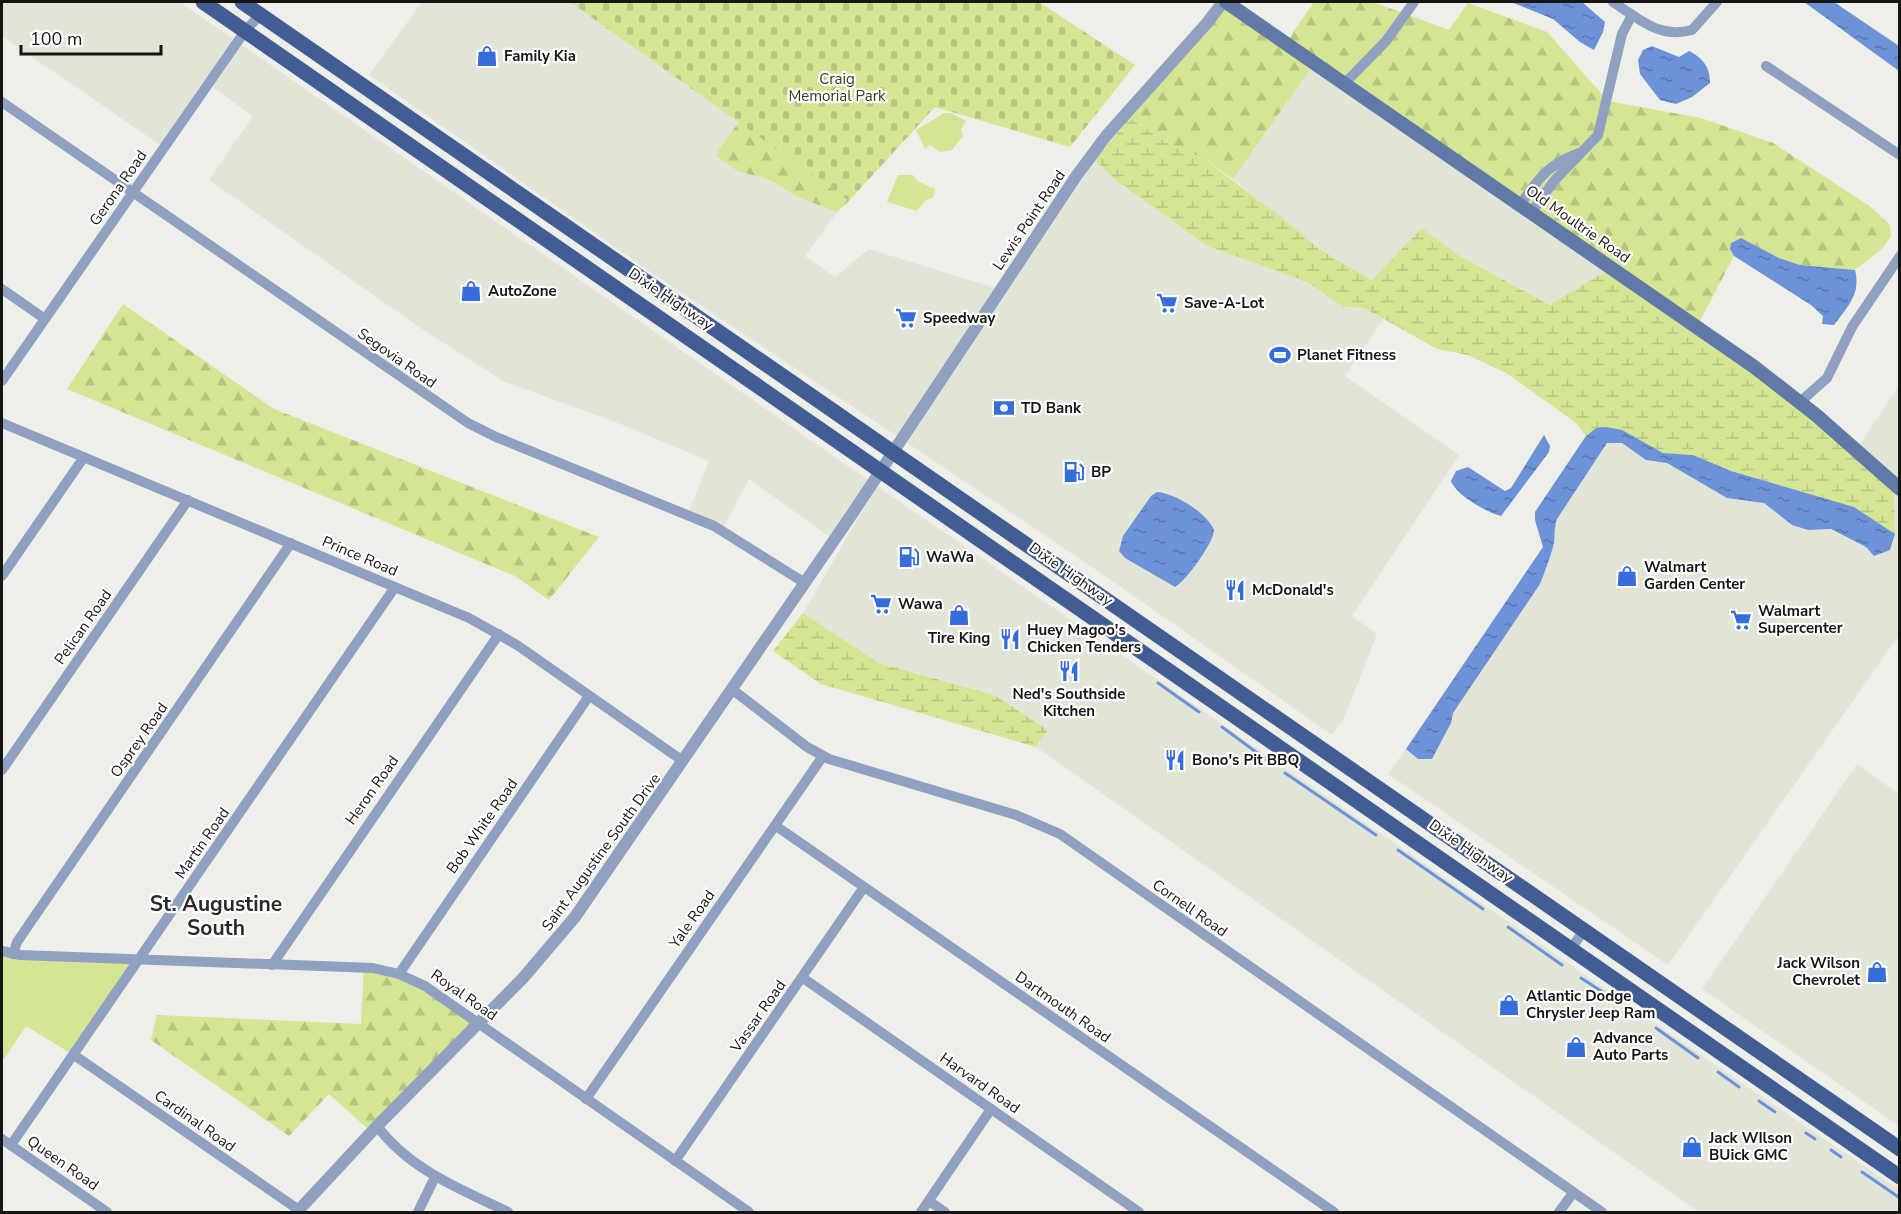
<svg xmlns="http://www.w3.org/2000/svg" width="1901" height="1214" font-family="'Nunito Sans',sans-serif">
	<defs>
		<pattern id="forest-firs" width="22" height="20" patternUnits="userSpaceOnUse" patternTransform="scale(1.5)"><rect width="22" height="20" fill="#d4e694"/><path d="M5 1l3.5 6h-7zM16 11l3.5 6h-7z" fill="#b5c57f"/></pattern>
		<pattern id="wetland-marsh" width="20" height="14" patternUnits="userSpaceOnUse" patternTransform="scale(1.5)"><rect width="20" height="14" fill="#d4e694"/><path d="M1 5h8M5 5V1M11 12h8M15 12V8" fill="none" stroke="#b5c57f"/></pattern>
		<pattern id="cemetery-stones" width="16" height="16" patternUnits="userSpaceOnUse" patternTransform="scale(1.5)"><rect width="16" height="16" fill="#d4e694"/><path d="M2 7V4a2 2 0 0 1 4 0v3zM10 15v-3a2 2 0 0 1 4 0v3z" fill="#b5c57f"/></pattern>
		<pattern id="water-ripples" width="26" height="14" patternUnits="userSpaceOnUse" patternTransform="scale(1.5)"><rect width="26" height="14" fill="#6d92d7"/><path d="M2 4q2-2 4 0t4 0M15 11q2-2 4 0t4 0" fill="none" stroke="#5876ad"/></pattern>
	</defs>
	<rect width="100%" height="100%" fill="#edefe8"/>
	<!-- built -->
	<g fill="#e1e5d7">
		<path d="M2 2H180L868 480 830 537 749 479 721 531 687 515 709 461 613 421 505 382 422 329 209 180 253 116 208 84 163 147 2 36Z"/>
		<path d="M422 2H570L739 122 715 155 737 171 770 180 797 197 837 212 805 256 835 277 869 249 995 288 897 436 652 273 369 75Z"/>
		<path d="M1312 67 1609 272 1595 277 1551 305 1458 255 1422 229 1373 280 1319 249 1233 179Z"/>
		<path d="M1095 160 1118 182 1207 246 1307 282 1343 307 1364 308 1383 319 1345 376 1459 455 1352 616 1377 634 1345 716 1332 735 1105 576 906 442Z"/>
		<path d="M1899 386V482L1859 446Z"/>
		<path d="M1614 441 1622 443 1646 460 1667 463 1727 498 1764 503 1792 525 1808 530 1830 529 1866 547 1874 556 1890 550 1894 541V490L1899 495V635L1668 965 1388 774 1406 749 1418 759 1451 723 1453 713 1547 569V560L1554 542 1552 532 1557 519 1607 443Z"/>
		<path d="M877 486 1733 1077 1899 1190V1212H1699L1036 747 1047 731 994 695 879 663 803 613Z"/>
		<path d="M1857 764 1899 794V1126L1702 989Z"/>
	</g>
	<!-- forest -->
	<g fill="url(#forest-firs)">
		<path d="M1314 2H1373L1449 30 1468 3 1547 32 1608 101 1701 118 1773 143 1871 207 1890 225 1891 236 1883 248 1855 270 1800 265 1779 258 1741 238 1730 249 1734 256 1699 323 1289 38Z"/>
		<path d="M1226 7 1312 67 1233 179 1203 158 1171 145 1130 118Z"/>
		<path d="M739 122 849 201 837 212 797 197 770 180 737 171 715 155Z"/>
		<path d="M123 304 274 409 599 537 549 600 515 576 67 389Z"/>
		<path d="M364 966 401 972 474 1020 367 1128 329 1094 289 1136 151 1040 157 1015 361 1024Z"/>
	</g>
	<!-- wetland -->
	<g fill="url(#wetland-marsh)">
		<path d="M1130 118 1171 145 1203 158 1285 220 1319 249 1372 280 1422 228 1458 255 1550 305 1595 277 1609 272 1782 393 1894 490 1895 534 1854 507 1731 471 1693 455 1663 453 1596 428 1586 436 1576 423 1508 374 1468 355 1437 349 1364 308 1343 307 1307 282 1207 246 1118 182 1095 160Z"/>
		<path d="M803 613 879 663 994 695 1048 730 1036 747 821 684 773 651Z"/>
	</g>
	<!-- cemetery -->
	<path fill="url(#cemetery-stones)" d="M570 2H1039L1135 65 1070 147 935 107 849 201Z"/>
	<!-- park -->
	<g fill="#d4e694">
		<path d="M944 113H951L966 121 961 129 963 136 952 150 940 152 930 145 925 149 916 130Z"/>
		<path d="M898 175H913L917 181 935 189 933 198 926 200 917 211 887 202Z"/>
		<path d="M2 951 137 959 75 1056 26 1026 2 1062Z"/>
	</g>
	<!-- water -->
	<g fill="url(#water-ripples)">
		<path d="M1511 2H1582L1605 22 1603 32 1594 50 1580 42 1553 19Z"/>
		<path d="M1804 2H1834L1899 46V71Z"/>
		<path d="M1652 46 1679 57 1689 51C1703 58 1710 67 1710 83L1692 97 1676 104 1660 100 1640 74 1638 60 1643 50Z"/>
		<path d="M1741 238 1779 258 1800 265 1855 270C1861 294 1848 306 1834 325L1822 324 1823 316 1811 305 1734 256 1730 249 1731 243Z"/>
		<path d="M1606 427 1622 430 1663 453 1693 455 1731 471 1854 507 1895 534 1890 550 1874 556 1866 547 1831 529 1808 530 1792 525 1764 503 1727 498 1667 463 1646 460 1622 443H1607L1557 519C1554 528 1555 534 1554 543 1552 552 1544 575 1540 584L1453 713 1451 723 1432 759H1418L1406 749 1543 547 1535 520V512L1586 436 1596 428Z"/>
		<path d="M1544 435 1550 446 1549 452 1501 516C1486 512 1456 495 1451 481L1456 471 1468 467 1505 491 1511 488Z"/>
		<path d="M1157 492C1175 493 1207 513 1214 530 1214 542 1186 581 1175 587L1125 558 1119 551 1123 536 1151 496Z"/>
	</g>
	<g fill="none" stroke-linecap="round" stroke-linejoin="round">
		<!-- stream -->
		<g stroke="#6d92d7" stroke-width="3">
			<path d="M1158 683 1199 712"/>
			<path d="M1222 727 1271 763"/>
			<path d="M1285 773 1376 835"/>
			<path d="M1398 850 1483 909"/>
			<path d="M1508 927 1562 965"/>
			<path d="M1581 978 1615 1000"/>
			<path d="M1656 1028 1698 1058"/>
			<path d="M1718 1072 1739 1087"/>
			<path d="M1759 1101 1775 1112"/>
			<path d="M1806 1133 1815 1139"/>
			<path d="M1831 1150 1841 1157"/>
			<path d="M1862 1172 1900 1198"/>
		</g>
		<!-- minor -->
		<g stroke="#8fa0c0" stroke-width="10">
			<path d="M1613 2C1639 19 1659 39 1692 30L1717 2"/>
			<path d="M1766 66 1900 155"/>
			<path d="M1345 83 1386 41 1414 2"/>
			<path d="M2 102 468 423 496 437 714 526 805 583"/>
			<path d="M1520 205C1540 177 1546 166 1579 153"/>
			<path d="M1531 213 1554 181 1598 135 1622 34 1632 15"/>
			<path d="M2 289 45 319"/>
			<path d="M2 381 245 31 261 14"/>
			<path d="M1800 402 1827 378 1852 327 1900 256"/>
			<path d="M2 423 469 618 517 645 683 761"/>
			<path d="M2 576 84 457"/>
			<path d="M733 690 807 747 829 759 1016 815 1060 834 1602 1212"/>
			<path d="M2 770 188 500"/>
			<path d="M776 826 1334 1212"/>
			<path d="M1571 949 1584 930"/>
			<path d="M2 951 20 955 373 968 399 974 425 986 749 1212"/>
			<path d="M13 954 17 942 291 543"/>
			<path d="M272 965 499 634"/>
			<path d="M399 974 589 696"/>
			<path d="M803 978 1139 1212"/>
			<path d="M74 1055 299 1210"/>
			<path d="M586 1099 823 756"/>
			<path d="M377 1126C410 1170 460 1189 508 1212"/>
			<path d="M2 1139 107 1212"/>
			<path d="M11 1145 395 587"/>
			<path d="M675 1161 864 887"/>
			<path d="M929 1201 945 1212"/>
			<path d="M418 1212 435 1177"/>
			<path d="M921 1212 991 1109"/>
			<path d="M1559 1212 1573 1193"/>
		</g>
		<!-- tertiary -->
		<path stroke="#8fa0c0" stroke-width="12" d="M297 1212 377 1126 523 978 575 917 850 517 1077 175 1106 136 1207 23 1223 2"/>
		<!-- secondary -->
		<path stroke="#6179a7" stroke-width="14" d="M1226 2 1753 366 1816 415 1900 489"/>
		<!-- primary -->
		<g stroke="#415d94" stroke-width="15">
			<path d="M203 2 1900 1177"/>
			<path d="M242 2 1900 1149"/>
		</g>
	</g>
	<!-- icons -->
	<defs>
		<symbol id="shop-bare" viewBox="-9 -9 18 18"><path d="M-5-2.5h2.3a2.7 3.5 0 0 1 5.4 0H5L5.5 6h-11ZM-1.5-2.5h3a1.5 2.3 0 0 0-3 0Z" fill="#366ddc" stroke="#fff" stroke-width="2.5" paint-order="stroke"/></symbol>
		<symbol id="supermarket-bare" viewBox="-9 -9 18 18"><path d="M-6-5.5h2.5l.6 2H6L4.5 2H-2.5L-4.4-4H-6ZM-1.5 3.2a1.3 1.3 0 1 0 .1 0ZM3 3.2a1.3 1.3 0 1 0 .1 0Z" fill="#366ddc" stroke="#fff" stroke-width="2.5" paint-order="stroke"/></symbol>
		<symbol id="stadium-bare" viewBox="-9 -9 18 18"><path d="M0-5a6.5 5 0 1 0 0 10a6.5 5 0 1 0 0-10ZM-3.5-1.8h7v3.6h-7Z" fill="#366ddc" stroke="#fff" stroke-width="2.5" paint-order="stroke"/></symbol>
		<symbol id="bank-bare" viewBox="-9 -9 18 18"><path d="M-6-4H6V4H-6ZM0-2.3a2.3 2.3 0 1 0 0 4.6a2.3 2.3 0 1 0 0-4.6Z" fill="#366ddc" stroke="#fff" stroke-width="2.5" paint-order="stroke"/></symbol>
		<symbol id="fuel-bare" viewBox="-9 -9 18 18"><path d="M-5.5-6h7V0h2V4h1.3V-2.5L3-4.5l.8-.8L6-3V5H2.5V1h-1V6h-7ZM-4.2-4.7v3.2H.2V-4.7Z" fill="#366ddc" stroke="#fff" stroke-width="2.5" paint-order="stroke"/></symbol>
		<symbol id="restaurant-bare" viewBox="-9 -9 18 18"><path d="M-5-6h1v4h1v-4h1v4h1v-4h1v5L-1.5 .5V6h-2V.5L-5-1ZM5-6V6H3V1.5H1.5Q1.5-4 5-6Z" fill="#366ddc" stroke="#fff" stroke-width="2.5" paint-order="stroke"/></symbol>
	</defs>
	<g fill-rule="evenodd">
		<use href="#shop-bare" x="472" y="41" width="30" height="30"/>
		<use href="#shop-bare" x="456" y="276" width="30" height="30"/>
		<use href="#supermarket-bare" x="1152" y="288" width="30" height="30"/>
		<use href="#supermarket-bare" x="891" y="303" width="30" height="30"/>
		<use href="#stadium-bare" x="1265" y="340" width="30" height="30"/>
		<use href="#bank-bare" x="989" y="393" width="30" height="30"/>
		<use href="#fuel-bare" x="1059" y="457" width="30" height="30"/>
		<use href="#fuel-bare" x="894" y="542" width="30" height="30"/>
		<use href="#shop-bare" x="1612" y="561" width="30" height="30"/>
		<use href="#restaurant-bare" x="1220" y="575" width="30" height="30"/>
		<use href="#supermarket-bare" x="866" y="589" width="30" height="30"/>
		<use href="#shop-bare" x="944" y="600" width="30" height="30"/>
		<use href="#supermarket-bare" x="1726" y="605" width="30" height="30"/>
		<use href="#restaurant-bare" x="995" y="624" width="30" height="30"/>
		<use href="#restaurant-bare" x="1054" y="656" width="30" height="30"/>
		<use href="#restaurant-bare" x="1160" y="745" width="30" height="30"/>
		<use href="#shop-bare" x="1862" y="957" width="30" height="30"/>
		<use href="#shop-bare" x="1494" y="990" width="30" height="30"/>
		<use href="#shop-bare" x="1561" y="1032" width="30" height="30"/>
		<use href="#shop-bare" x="1677" y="1132" width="30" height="30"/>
	</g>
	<g text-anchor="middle" stroke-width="4.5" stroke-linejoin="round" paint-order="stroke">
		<!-- poi labels -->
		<g font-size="15" font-weight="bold" fill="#151614" stroke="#fff" text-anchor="start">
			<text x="504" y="61">Family Kia</text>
			<text x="488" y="296">AutoZone</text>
			<text x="1184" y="308">Save-A-Lot</text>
			<text x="923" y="323">Speedway</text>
			<text x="1297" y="360">Planet Fitness</text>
			<text x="1021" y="413">TD Bank</text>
			<text x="1091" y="477">BP</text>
			<text x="926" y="562">WaWa</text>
			<text x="1644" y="572">Walmart<tspan x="1644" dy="17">Garden Center</tspan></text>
			<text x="1252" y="595">McDonald's</text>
			<text x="898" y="609">Wawa</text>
			<text x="1758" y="616">Walmart<tspan x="1758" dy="17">Supercenter</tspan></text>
			<text x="1027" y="635">Huey Magoo's<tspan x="1027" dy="17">Chicken Tenders</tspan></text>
			<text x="959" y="643" text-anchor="middle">Tire King</text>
			<text x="1069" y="699" text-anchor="middle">Ned's Southside<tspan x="1069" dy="17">Kitchen</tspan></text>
			<text x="1192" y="765">Bono's Pit BBQ</text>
			<text x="1860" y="968" text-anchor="end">Jack Wilson<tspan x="1860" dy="17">Chevrolet</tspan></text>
			<text x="1526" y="1001">Atlantic Dodge<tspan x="1526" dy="17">Chrysler Jeep Ram</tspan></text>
			<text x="1593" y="1043">Advance<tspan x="1593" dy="17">Auto Parts</tspan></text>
			<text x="1709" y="1143">Jack WIlson<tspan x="1709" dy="17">BUick GMC</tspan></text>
		</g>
		<!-- park labels -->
		<g font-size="15" fill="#353c18" stroke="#fff">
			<text x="837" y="84">Craig<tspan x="837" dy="17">Memorial Park</tspan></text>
		</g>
		<!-- street labels -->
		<g font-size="15" fill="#151614" stroke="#fff">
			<text transform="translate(118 188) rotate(-55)" y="5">Gerona Road</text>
			<text transform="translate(1029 220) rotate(-56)" y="5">Lewis Point Road</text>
			<text transform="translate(1578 224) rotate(35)" y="5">Old Moultrie Road</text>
			<text transform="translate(671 299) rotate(34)" y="5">Dixie Highway</text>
			<text transform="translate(397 358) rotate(35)" y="5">Segovia Road</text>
			<text transform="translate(360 556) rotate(23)" y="5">Prince Road</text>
			<text transform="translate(1071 574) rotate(35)" y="5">Dixie Highway</text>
			<text transform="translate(83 627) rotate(-55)" y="5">Pelican Road</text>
			<text transform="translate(139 740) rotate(-55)" y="5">Osprey Road</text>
			<text transform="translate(372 790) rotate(-55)" y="5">Heron Road</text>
			<text transform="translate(482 826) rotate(-55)" y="5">Bob White Road</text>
			<text transform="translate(202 843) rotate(-55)" y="5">Martin Road</text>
			<text transform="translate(1471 851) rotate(35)" y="5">Dixie Highway</text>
			<text transform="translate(601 852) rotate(-54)" y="5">Saint Augustine South Drive</text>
			<text transform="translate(1190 908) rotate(35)" y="5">Cornell Road</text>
			<text transform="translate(692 919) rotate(-55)" y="5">Yale Road</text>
			<text transform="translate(464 995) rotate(35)" y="5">Royal Road</text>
			<text transform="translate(1063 1007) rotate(35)" y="5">Dartmouth Road</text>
			<text transform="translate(758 1016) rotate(-55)" y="5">Vassar Road</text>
			<text transform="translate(980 1083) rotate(35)" y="5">Harvard Road</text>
			<text transform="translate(195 1121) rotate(35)" y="5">Cardinal Road</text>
			<text transform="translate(63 1163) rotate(35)" y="5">Queen Road</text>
		</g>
		<!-- district labels -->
		<g font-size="21" font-weight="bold" fill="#2a2b26" stroke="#fff">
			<text x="216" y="911">St. Augustine<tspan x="216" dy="24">South</tspan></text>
		</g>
	</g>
	<!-- border -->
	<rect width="1901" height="1214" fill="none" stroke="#151614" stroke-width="6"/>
	<!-- scale -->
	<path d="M21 45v9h140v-9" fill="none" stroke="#151614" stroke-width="3"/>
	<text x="30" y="45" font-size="18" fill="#151614" stroke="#ffffff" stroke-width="4.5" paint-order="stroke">100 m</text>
</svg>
